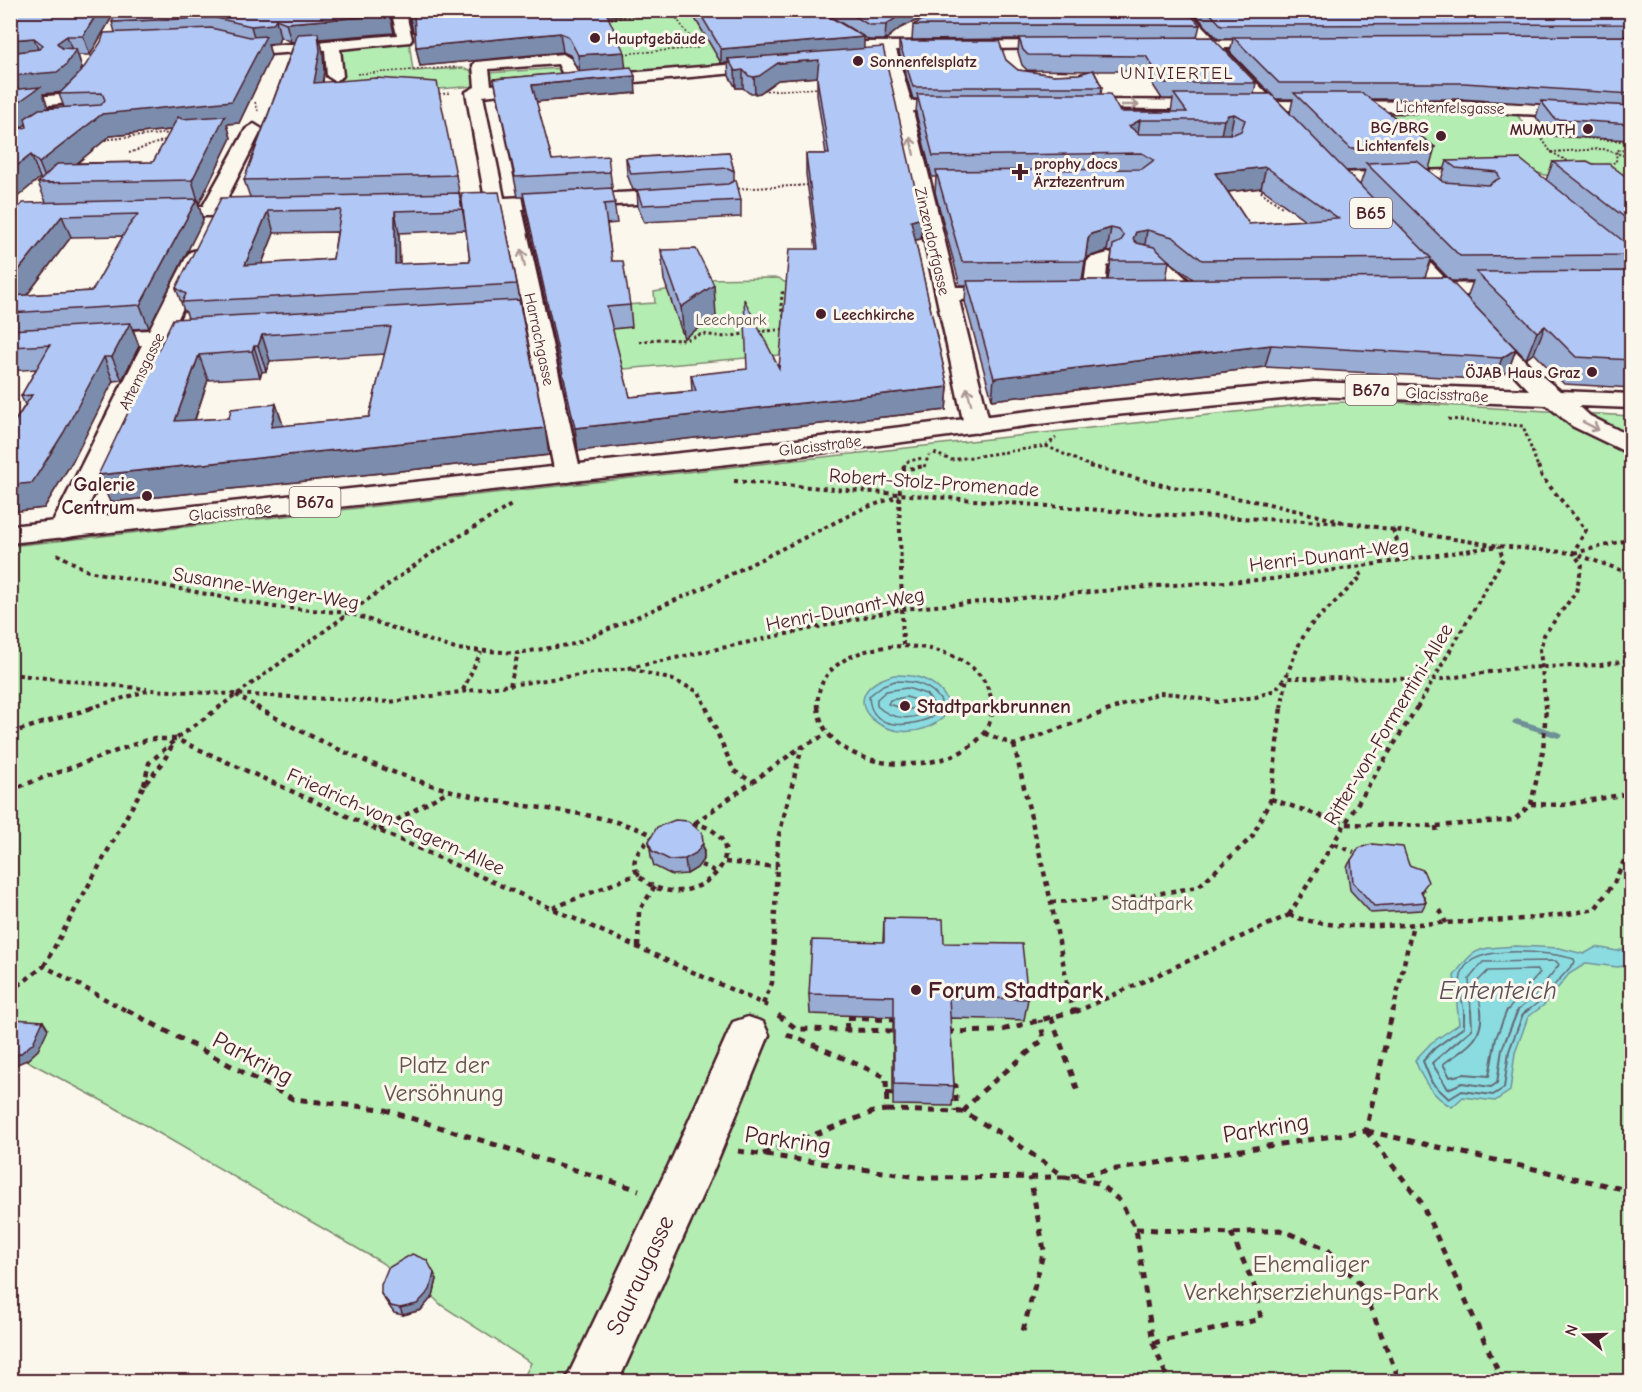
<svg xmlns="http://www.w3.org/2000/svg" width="1642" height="1392" font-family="'Comic Neue',sans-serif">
	<rect width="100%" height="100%" fill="#fbf7ec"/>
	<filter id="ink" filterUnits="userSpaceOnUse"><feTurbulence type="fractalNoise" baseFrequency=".0167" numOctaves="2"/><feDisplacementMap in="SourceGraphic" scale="12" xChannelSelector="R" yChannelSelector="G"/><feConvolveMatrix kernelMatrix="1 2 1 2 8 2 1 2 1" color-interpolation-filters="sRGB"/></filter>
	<g filter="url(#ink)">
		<!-- green -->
		<g fill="#b3edb2" stroke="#7e866e" stroke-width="1.5">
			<path d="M605 11H634L639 17 711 11 703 31 722 64 736 63 737 65 338 97 337 48 409 41 413 71 462 68 470 70 472 74 562 68 563 59 624 54Z"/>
			<path d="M1516 113 1531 135 1631 140V200L1521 168 1432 171 1400 144 1382 114 1497 115Z"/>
			<path d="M779 278 784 282 816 281 812 352 624 369 617 366 594 307 655 303 654 292 678 288 702 279Z"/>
			<path d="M1374 401 1631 416V1381H522L531 1363 441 1305 435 1299 379 1261 112 1106 33 1064 27 1060 38 1050 43 1039 38 1028 11 1031V546L1317 403Z"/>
		</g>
		<!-- water -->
		<g fill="#8adce1" stroke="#709098" stroke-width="1.5">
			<path d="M894 675C916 674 936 679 947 700L943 718C894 759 821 695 894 675Z"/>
			<path d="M1515 946 1559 948 1584 954 1596 947 1617 951 1631 947V965L1617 967 1587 963 1569 974 1544 1005 1528 1017 1515 1053 1510 1091 1495 1101 1463 1097 1452 1107C1432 1096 1423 1081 1415 1060L1431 1043 1459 1024 1454 976C1475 945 1480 949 1515 946Z"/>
		</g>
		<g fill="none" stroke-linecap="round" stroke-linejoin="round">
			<!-- shore-far1 -->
			<g stroke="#646b74" stroke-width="1.5">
				<path d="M895 681C914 681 930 684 941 701L938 714C914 728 870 733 869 696L883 685Z"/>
				<path d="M907 688 926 694 933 703 932 709C914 721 893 721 877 706V699L886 691Z"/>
				<path d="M906 697 920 701 921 706 908 710 888 704 890 700Z"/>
				<path d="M1464 1012C1462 999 1457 983 1463 970 1476 943 1551 952 1574 959L1575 962 1540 1001 1526 1012"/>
				<path d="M1471 1012 1469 979 1483 962 1556 961 1559 965 1534 996 1516 1012"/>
				<path d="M1481 1012 1478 981 1488 971 1537 970 1540 973 1506 1012"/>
			</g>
			<!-- shore -->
			<g stroke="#646b74" stroke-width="2">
				<path d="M1464 1010V1027L1435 1048 1423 1061 1432 1083 1449 1099 1462 1091 1493 1095 1504 1088 1509 1051 1523 1014 1528 1010"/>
				<path d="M1471 1010 1472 1029 1432 1063 1448 1089 1462 1083 1491 1087 1497 1083 1502 1049 1518 1010"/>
				<path d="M1481 1010C1484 1041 1465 1048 1443 1064L1450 1077 1464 1074 1489 1076 1496 1038 1507 1010"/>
			</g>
			<!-- stream -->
			<path fill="#709098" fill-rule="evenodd" d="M1517 719 1561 733 1563 735 1558 738 1514 724 1512 722 1514 720Z"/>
			<defs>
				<g id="minor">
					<path d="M391 10H405L412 39 410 42 340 49 343 76 335 81 327 76 325 50 256 55 220 47 218 44 225 40 256 47 397 35Z"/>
					<path d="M1278 40 1283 41 1285 44 1283 47 1176 49 1169 45 1176 41Z"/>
					<path d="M1065 41 1070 42 1072 45 1070 48 896 50 911 101H961L969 106 961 111H913L956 287H1012L1020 288 1023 293 1020 298 1012 299 959 300 990 425 986 430 977 433 968 430 964 425 893 94 881 50H865L858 46 865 42Z"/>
					<path d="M563 54 571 59 582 82 580 85H568L558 64 489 69 491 85 539 80 547 85 539 90 483 96 504 198 683 190 692 196 683 202 522 209 581 474 577 480 568 482 559 480 555 474 525 322 469 323 466 318 469 313 523 309 503 210 456 212 446 206 456 200 485 199 466 92 475 87 473 65 476 62Z"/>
					<path d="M773 61 781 66 778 69 591 86 583 81 591 76Z"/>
					<path d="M72 94 78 96 80 99 78 102 10 109V99Z"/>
					<path d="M1073 100 1483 102 1632 110V120L1483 112 1067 108 1065 105 1067 102Z"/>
					<path d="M254 124 262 129 223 206 265 207 268 211 265 215 149 217 146 213 149 209 156 207 203 206 246 129Z"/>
					<path d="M1488 169 1494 170 1497 174 1494 178 1338 185 1329 179 1338 173Z"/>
					<path d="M197 250 204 252 207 256 173 329H217L220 334 217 339 166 343 77 530 73 536 63 538 53 536 49 530 142 345 10 352V338L149 330 187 256 190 252Z"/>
					<path d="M1108 253 1115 255 1118 259 1115 263 1107 266 1105 292 1102 297H1086L1083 292 1087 262 1090 258Z"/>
					<path d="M1141 254 1165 259 1199 290 1196 295H1180L1151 268 1134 264 1131 260 1134 256Z"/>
					<path d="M1516 283 1524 284 1527 289 1524 294 1414 296 1406 295 1403 290 1406 285 1414 284Z"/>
					<path d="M748 1017 763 1022 769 1035 714 1169 618 1382H565L674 1154 733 1022Z"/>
				</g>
				<g id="major">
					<path d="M1173 10H1187L1294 122 1296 126 1294 130H1282Z"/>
					<path d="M1396 233 1403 235 1532 368 1560 391 1632 394V408L1579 406 1590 416 1632 437V455L1572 426 1547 405 1314 396 1094 417 773 459 10 543V526L773 443 1094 403 1314 382 1529 390 1389 243 1386 239 1389 235Z"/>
				</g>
			</defs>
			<!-- minor casing -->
			<use href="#minor" stroke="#4a1f2b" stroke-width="5"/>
			<!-- major casing -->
			<use href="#major" stroke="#4a1f2b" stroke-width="5"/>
			<!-- path-far5 -->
			<g stroke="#4a1f2b" stroke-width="1.5" stroke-dasharray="2 2" stroke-linecap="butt">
				<path d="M674 15 698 48"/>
				<path d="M607 19 705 10"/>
				<path d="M620 54 698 48"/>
				<path d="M357 74 457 67"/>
				<path d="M762 91 821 88"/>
				<path d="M435 94 451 93"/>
				<path d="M255 102 258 111"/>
			</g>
			<!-- path-far4 -->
			<g stroke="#4a1f2b" stroke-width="2" stroke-dasharray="2 2" stroke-linecap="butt">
				<path d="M1539 134 1632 142"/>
				<path d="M1540 136 1551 152 1571 163"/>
				<path d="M101 140 171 133"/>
				<path d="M1551 152 1603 149 1632 158"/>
				<path d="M129 153 168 139"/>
				<path d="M1605 165 1616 162 1617 150 1632 151"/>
				<path d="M734 189 811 185"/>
				<path d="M1263 190 1260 191 1282 207"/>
			</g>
			<!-- path-far3 -->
			<g stroke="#4a1f2b" stroke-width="3" stroke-dasharray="3 3" stroke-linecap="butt">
				<path d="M786 323 781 308 782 293 788 291"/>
				<path d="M757 332 786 329"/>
				<path d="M639 342 656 339 685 340 702 334 725 337 750 333"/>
				<path d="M1448 419 1523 426 1538 467"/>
				<path d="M1046 446 1092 467"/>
				<path d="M934 453 951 460 1046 446 1056 438"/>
				<path d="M904 467 906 462 922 458"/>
				<path d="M924 467 929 455"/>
			</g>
			<!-- path-far2 -->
			<g stroke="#4a1f2b" stroke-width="4" stroke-dasharray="4 4" stroke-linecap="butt">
				<path d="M1089 466 1162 485 1265 503 1343 522"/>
				<path d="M1538 466 1542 477 1586 530 1573 553"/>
				<path d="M902 470 925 466"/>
				<path d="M734 481 1150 514 1350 523"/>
				<path d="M1350 523 1499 546 1573 553 1632 574"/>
				<path d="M1393 530 1404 560"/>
				<path d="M1574 553 1632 539"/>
				<path d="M57 554 88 571 273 607 349 613 455 649 518 653 574 644 699 590 862 509 899 496"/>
				<path d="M903 645 899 496 904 466"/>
				<path d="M632 669 673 680 699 692 706 708"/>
				<path d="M10 674 147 689"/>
				<path d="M510 685 518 653"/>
				<path d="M463 690 481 652"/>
				<path d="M236 695 259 708"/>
				<path d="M90 708 150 690 390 702 629 668 902 609 1157 586 1273 579 1499 546"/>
				<path d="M218 708 432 553 513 504"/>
				<path d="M818 708C810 626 991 625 992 708"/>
				<path d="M1114 708 1160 693 1176 694 1218 702 1256 697 1275 690 1286 677 1300 642 1310 626 1362 576 1357 569"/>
				<path d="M1281 708 1287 678 1442 679 1517 668 1601 665 1632 660"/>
				<path d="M1417 708 1503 559 1499 546"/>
				<path d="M1546 708 1540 650 1544 635 1576 592 1582 565 1574 554"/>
			</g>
			<!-- path-far1 -->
			<g stroke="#4a1f2b" stroke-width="4.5" stroke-dasharray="5 5" stroke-linecap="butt">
				<path d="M256 707C326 746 397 779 476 797 533 810 597 810 650 834"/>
				<path d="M706 707 734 771 753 782"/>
				<path d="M818 707C825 786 993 780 992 707"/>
				<path d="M10 733 95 707"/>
				<path d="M984 733 1014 745 1118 707"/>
				<path d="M1014 745 1051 902 1073 1012"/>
				<path d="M144 785 149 763 176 739 220 707"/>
				<path d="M10 790 149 739H176L768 1006"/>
				<path d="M1271 799 1344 824 1436 826 1514 820 1531 804 1543 751 1546 707"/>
				<path d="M1531 804 1563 805 1632 793"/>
				<path d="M683 822C690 824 699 824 706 827 757 851 696 912 649 884 610 860 659 829 683 822Z"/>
				<path d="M695 823 801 747"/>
				<path d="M1436 826 1437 836"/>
				<path d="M379 830 450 790"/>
				<path d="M1334 844 1354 852"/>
				<path d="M725 862 777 867"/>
				<path d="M701 865 719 873"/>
				<path d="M1051 902 1125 899 1198 887 1252 837 1271 799 1281 707"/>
				<path d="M553 908 640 873"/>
				<path d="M1440 910 1446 923"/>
				<path d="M1289 915 1417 707"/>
				<path d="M1289 915C1336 932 1390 925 1439 923 1492 921 1543 920 1595 909L1614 883 1632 843"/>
				<path d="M638 947 639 911 655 886"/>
				<path d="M44 966 144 785 162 764 174 742"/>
				<path d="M10 992 44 966 129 1012"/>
				<path d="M763 1004 772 983 778 839 802 747 827 734"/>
				<path d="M1076 1012 1289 915"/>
				<path d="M1393 1012 1413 924"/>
			</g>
			<!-- path -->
			<g stroke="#4a1f2b" stroke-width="5" stroke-dasharray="7 7" stroke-linecap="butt">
				<path d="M127 1010 293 1099 382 1109 639 1190"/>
				<path d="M1072 1010 1073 1013"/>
				<path d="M778 1015 797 1029 898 1031"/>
				<path d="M1051 1017 1078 1091"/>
				<path d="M847 1030 846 1018 897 1020"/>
				<path d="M947 1032 998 1031 1079 1010"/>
				<path d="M951 1085 956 1086V1112"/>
				<path d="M886 1093 893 1094"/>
				<path d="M887 1110 963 1112 1007 1137 1065 1177 1098 1183 1119 1200 1136 1229 1153 1343 1169 1382"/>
				<path d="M963 1112 980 1093 1044 1039 1040 1020"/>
				<path d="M1366 1131 1421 1202 1503 1382"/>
				<path d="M1367 1131 1627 1190 1632 1201"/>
				<path d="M738 1151 924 1178 1065 1177 1366 1131 1393 1010"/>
				<path d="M763 1154 876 1111 887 1110 886 1077 798 1038 782 1034"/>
				<path d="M1136 1229 1231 1233 1280 1230 1327 1249 1362 1286 1400 1382"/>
				<path d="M1023 1331 1044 1250 1030 1177"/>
				<path d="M1153 1343 1261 1319 1257 1292 1231 1233"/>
			</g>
			<!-- minor -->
			<use href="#minor" fill="#fbf7ec" fill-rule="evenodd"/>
			<!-- major -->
			<use href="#major" fill="#fbf7ec" fill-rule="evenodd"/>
		</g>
		<!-- wall -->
		<g fill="#98acd4" stroke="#4a1f2b" stroke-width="1.5" fill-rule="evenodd">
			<path d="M10 10H116L90 55H78L82 68 79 74 115 32 112 22 390 10 394 33 320 39 323 52 324 71 323 83 456 175 466 230 517 284 549 455 110 502 188 318 186 312 184 311 176 288 250 197 244 180 295 41 291 42 280 37 278 43 268 44 271 56 239 123 227 124 231 138 199 204H198L203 220 149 328 133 329 139 346 122 380 113 381 75 457 44 508 10 512V429L25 405 21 396 36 369 10 371V216L46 202 38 183 41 180 40 178 10 203 27 127 26 124 22 127ZM59 93V94L64 107 47 108 48 107 43 94ZM171 130 153 162 77 163 110 136ZM466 230 470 261 400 264 399 233ZM337 232 333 259 262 264 274 233ZM123 236 92 291 27 295 71 237ZM385 354 369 417 283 426 276 404 229 418 195 420 208 380 260 377 262 372 266 371 270 361Z"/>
			<path d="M406 10H652V13L608 17 626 68 636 93 536 102 552 160 610 172 617 223 607 224 612 261 630 305 632 327 612 329 630 397 692 391 691 375 779 368 816 249 806 174V154H826L817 95V77L778 80 760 93H749L743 88H736L729 76 728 63H721L690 10H818L864 48 922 218 921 239 915 240 948 387 946 410 578 451 526 213 523 197H518L494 79 579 72 570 55 563 52 420 66 416 47 415 32H413Z"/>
			<path d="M820 10H941L900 28 885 40H869Z"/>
			<path d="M1191 10H1632V140L1549 136 1536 117 1540 104 1459 99H1369L1435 147 1429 169H1427L1441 180 1447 161 1546 180 1553 162 1593 164 1632 178V388L1564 384 1534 353 1526 359 1467 298 1473 281H1451L1431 260 1425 277 1516 349 1508 371 1494 380 1265 367 992 400 965 302 966 285H960L935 192 936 177H932L916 113 917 99H913L899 52V41L1006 60 1018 70 1054 75 1079 74 1090 71 1027 70 1022 65 1018 52 1019 39 912 40 913 25H1200L1197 37 1256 83 1254 94H1271L1230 52 1233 39H1218ZM1094 71H1144L1162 99H1173L1171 112H1120L1101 94 1102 87ZM1276 99H1293L1290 113ZM1365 170 1360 185 1346 171ZM1261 188 1305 220 1249 224 1228 192ZM1107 251 1112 252 1108 280H1082L1085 261 1088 257ZM1168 260 1193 279 1166 280 1169 261Z"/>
			<path d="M729 152 734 171V181L741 200V217L644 222 638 207 637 190H633L627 174 626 158Z"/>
			<path d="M661 250 716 316 684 338 664 280Z"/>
			<path d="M649 841 704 848V858L697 868 687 874 672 875 654 866 651 856Z"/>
			<path d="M1351 860 1409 865 1424 890 1422 893 1426 902 1422 910 1371 913 1350 890 1347 867Z"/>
			<path d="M884 918 944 943 1028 999 1024 1020 950 1018 954 1086 952 1106 893 1105V1017L810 1014 809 994 883 942Z"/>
			<path d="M437 1279 433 1296 421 1310 403 1315 394 1313 385 1300 381 1294Z"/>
		</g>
		<!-- shaded-wall -->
		<g fill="#7c8cac" stroke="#4a1f2b" stroke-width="1.5">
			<path d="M99 10H116L90 55 83 36Z"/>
			<path d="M600 10H652V13L601 17Z"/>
			<path d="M909 10H941L900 28 885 40 886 25 901 14Z"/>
			<path d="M409 14H414L417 32H413Z"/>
			<path d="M390 15 394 33 320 39 323 52 324 71 319 105 314 83 319 39 291 42 286 23Z"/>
			<path d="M276 19 280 37 278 43 268 44 271 56 239 123 227 124 231 138 199 204 192 180 220 125 110 136 53 183H47L39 163 102 114 256 45 251 26Z"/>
			<path d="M560 33 563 52 420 66 416 47Z"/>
			<path d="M67 36 73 53 76 49 82 68 73 85 65 92 43 94 48 107 22 127 10 129V76Z"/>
			<path d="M864 37V52L728 59V63H721V49Z"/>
			<path d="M34 38 41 57 10 60V40Z"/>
			<path d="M624 52 626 71 580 75 578 55Z"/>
			<path d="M819 60V77L778 80 760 93 755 94 754 77 778 63Z"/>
			<path d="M743 70V88H736L735 71Z"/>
			<path d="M635 76 636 93 534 102 532 85Z"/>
			<path d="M1234 114 1230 134 1220 140 1224 120 1228 115Z"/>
			<path d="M1140 120 1137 140 1129 126Z"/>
			<path d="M31 155 40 178 10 203V171Z"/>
			<path d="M1266 167 1261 188 1210 194 1215 173Z"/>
			<path d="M197 199 203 220 149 328 140 305Z"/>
			<path d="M268 211 274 233 252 288 245 265Z"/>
			<path d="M395 211 399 233 400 287 395 264Z"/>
			<path d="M62 216 71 237 13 313H10V281Z"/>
			<path d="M922 218 921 239 910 241 911 221Z"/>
			<path d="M1111 228 1107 251 1088 257 1085 262 1088 239 1091 234Z"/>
			<path d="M1147 230 1144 252 1132 255 1129 261 1133 239 1136 232Z"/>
			<path d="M714 285 716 316 684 338 681 307Z"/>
			<path d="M130 323 139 346 122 380 112 357Z"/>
			<path d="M1545 326 1534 353 1526 359 1537 332Z"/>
			<path d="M262 335 270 361 266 371 258 346Z"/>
			<path d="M1271 345 1265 367 992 400 994 378Z"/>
			<path d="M254 346 262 372 260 377 252 351Z"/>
			<path d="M1516 349 1508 371 1494 380 1502 358Z"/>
			<path d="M199 355 208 380 185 448 175 421Z"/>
			<path d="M104 357 113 381 75 457 44 508 10 512V485Z"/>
			<path d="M948 387 946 410 578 451 575 428Z"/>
			<path d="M276 404 285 431 271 427Z"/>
			<path d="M545 428 549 455 110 502 98 475Z"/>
			<path d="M702 833 704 858 697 868 687 874 685 859Z"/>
			<path d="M43 1021 48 1029 38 1050 27 1060 10 1067V1058Z"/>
			<path d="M434 1273 437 1279 433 1296 421 1310 403 1315 400 1308Z"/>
		</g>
		<!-- building -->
		<g fill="#b1c8f6" stroke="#4a1f2b" stroke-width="1.5" fill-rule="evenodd">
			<path d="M10 10H99L83 36H67L57 43 62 48 76 49 66 65 57 72 10 76V53L39 49 43 45 34 38 10 40Z"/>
			<path d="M118 10H390V15L286 23 276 19 273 24 251 26 212 17 112 22Z"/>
			<path d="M408 10H605L624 52 578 55 568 36 560 33 416 47 414 14H409Z"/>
			<path d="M698 10H818L864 37 721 49Z"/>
			<path d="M844 10H909L901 14 886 25H869Z"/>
			<path d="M942 10H1186L1200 25H913Z"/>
			<path d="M1207 10H1632V24L1221 25Z"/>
			<path d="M211 28 250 37 266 36 232 101 102 114 39 163 31 155 10 171V131L27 127 25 118 39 109 101 105 105 100 102 93 59 94 81 72 101 42 104 33Z"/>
			<path d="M318 33 320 51 314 83 376 78 437 82 456 175 244 180 298 34Z"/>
			<path d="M1632 36V94L1464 83H1279L1233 37Z"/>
			<path d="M1212 37 1256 83H1164L1146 56 1028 55 1023 50 1019 38Z"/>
			<path d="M899 41H999L1006 60 1018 70 1054 75 1079 74 1093 70 1102 87H913Z"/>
			<path d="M883 47 922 218 911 221 948 387 575 428 523 193 612 188 615 203 604 204 612 261H623L630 305 607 307 630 397 696 391 691 375 747 369 744 299 779 368 789 249H818L806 154H829L817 78 819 60 778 63 759 76 754 77 749 76 743 70 735 71 728 59Z"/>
			<path d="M631 67 635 76 532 85 552 160 608 156 610 172 515 177 494 79Z"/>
			<path d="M40 87 13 106 10 107V90Z"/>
			<path d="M1294 93H1362L1435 147 1351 149Z"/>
			<path d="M917 94H1110L1120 112H1187L1174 94H1271L1431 258 1202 260 1173 237 1147 230 1136 232 1133 239 1137 243 1154 247 1169 261H1111L1113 245 1120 242 1124 236 1119 230 1111 228 1091 234 1088 239 1085 261 962 262 936 171 1142 169 1154 160 1142 153 933 156ZM1234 114 1245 120 1241 131 1234 134H1139L1129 126 1140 120H1224L1228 115ZM1266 167 1338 218 1249 224 1215 173Z"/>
			<path d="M1541 101 1632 106V124L1555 119Z"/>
			<path d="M225 116 192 180 38 183 57 164 153 162 178 117 182 119Z"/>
			<path d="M729 152 734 171 728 168 631 174 626 158Z"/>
			<path d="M1520 159 1632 248V255L1460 256 1366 163 1417 161 1443 182 1488 185 1500 178 1497 172 1456 168 1447 161Z"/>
			<path d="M1587 161 1593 164H1609L1628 178H1632V223L1553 162Z"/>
			<path d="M736 180 741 200 642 205 637 190 728 184Z"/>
			<path d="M499 192 517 284 182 302 186 294 176 288 221 198 459 193 462 209 395 211V264L470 261 461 193ZM341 210 333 259 245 265 268 211Z"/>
			<path d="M197 199 140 305 10 313V296L92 291 128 227 138 214 62 216 10 281V216L23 203Z"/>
			<path d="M696 249 714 285 681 307 661 250Z"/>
			<path d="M1632 271V360L1576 357 1545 326 1537 332 1476 272Z"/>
			<path d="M1447 277 1516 349 1502 358 1271 345 994 378 967 281Z"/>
			<path d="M519 300 545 428 98 475 173 319ZM391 327 369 417 271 427 276 404 231 409 229 418 175 421 199 355 252 351 254 346H258L262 335Z"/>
			<path d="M130 323 112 357H104L64 432 32 483 10 485V429L32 395 21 396 50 345 10 347V330Z"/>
			<path d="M675 820 688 821 702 833 703 843 696 853 685 859 670 860 652 851 649 841 657 827Z"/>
			<path d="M1372 844 1403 847 1409 865 1423 870 1428 882 1421 891 1426 902 1374 906 1353 882 1351 860 1359 848Z"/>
			<path d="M884 918 943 919 944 943 1022 944 1028 999 949 997 954 1086 894 1084V996L809 994 812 940 884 942Z"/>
			<path d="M13 1019 43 1021 33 1043 21 1053 10 1058V1021Z"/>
			<path d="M412 1254 427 1260 434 1273 430 1290 417 1304 400 1308 391 1306 381 1294V1285L388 1268Z"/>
		</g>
		<!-- one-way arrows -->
		<defs><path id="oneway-shaft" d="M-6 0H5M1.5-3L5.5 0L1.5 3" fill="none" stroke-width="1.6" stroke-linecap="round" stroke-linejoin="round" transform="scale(1.5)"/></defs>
		<g stroke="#ab9695">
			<use href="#oneway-shaft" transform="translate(1130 105)"/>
			<use href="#oneway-shaft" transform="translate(912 146) rotate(-102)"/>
			<use href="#oneway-shaft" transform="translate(523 258) rotate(-102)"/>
			<use href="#oneway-shaft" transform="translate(969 396) rotate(-104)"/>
			<use href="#oneway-shaft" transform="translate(1591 426) rotate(27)"/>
		</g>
	</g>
	<!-- markers -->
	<g fill="#4a1f2b" stroke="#fbf7ec" stroke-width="2">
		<circle cx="595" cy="38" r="6"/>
		<circle cx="858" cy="61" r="6"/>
		<circle cx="1588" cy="129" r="6"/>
		<circle cx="1441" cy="136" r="6"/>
		<path d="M1017 163h6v6h6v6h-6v6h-6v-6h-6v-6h6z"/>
		<circle cx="821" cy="314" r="6"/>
		<circle cx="1592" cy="372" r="6"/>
		<circle cx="147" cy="496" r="6"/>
		<circle cx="905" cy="706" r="6"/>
		<circle cx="916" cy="990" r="6"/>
	</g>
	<g text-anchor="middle" stroke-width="6" stroke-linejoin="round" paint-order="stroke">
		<!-- far-poi labels -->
		<g font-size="16" font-weight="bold" fill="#4a1f2b" stroke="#fbf7ec" text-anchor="start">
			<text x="607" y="44">Hauptgebäude</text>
			<text x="870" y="67">Sonnenfelsplatz</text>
			<text x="1429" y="133" text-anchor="end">BG/BRG<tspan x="1429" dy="18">Lichtenfels</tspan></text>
			<text x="1576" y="135" text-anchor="end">MUMUTH</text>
			<text x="1034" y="169">prophy docs<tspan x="1034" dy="18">Ärztezentrum</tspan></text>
			<text x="833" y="320">Leechkirche</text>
			<text x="1580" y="378" text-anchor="end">ÖJAB Haus Graz</text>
		</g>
		<!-- far-street labels -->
		<g font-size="16" fill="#4a1f2b" stroke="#fbf7ec">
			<text transform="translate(1450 107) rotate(1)" y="6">Lichtenfelsgasse</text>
			<text transform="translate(933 241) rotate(77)" y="6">Zinzendorfgasse</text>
			<text transform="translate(540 339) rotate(78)" y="6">Harrachgasse</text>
			<text transform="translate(141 371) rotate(-64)" y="6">Attemsgasse</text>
			<text transform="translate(1447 394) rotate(3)" y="6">Glacisstraße</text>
			<text transform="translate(820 445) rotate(-7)" y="6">Glacisstraße</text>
			<text transform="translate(230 511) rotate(-6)" y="6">Glacisstraße</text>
		</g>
		<!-- far-park labels -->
		<g font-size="16" fill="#64524d" stroke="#fbf7ec">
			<text x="731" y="325">Leechpark</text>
		</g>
		<!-- far-neighbourhood labels -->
		<g font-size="18" letter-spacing="1.5" fill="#4a1f2b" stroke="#fbf7ec">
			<text x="1177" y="79">UNIVIERTEL</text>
		</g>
		<!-- shield labels -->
		<g fill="#fbf7ec" stroke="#7f6065" stroke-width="1.5">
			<rect x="1350" y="198" width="42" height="30" rx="4.5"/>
			<rect x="1345.5" y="375" width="51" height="30" rx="4.5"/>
			<rect x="289.5" y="487" width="51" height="30" rx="4.5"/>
		</g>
		<g font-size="18" font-weight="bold" fill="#4a1f2b">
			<text x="1371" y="219">B65</text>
			<text x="1371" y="396">B67a</text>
			<text x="315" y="508">B67a</text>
		</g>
		<!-- street labels -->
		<g font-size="20" fill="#4a1f2b" stroke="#fbf7ec">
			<text transform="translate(934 482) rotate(4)" y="7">Robert-Stolz-Promenade</text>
			<text transform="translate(1329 555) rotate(-7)" y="7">Henri-Dunant-Weg</text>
			<text transform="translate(266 588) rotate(9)" y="7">Susanne-Wenger-Weg</text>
			<text transform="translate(845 609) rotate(-11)" y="7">Henri-Dunant-Weg</text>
			<text transform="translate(1388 724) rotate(-59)" y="7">Ritter-von-Formentini-Allee</text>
			<text transform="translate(396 821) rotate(24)" y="7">Friedrich-von-Gagern-Allee</text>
		</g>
		<!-- poi labels -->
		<g font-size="20" font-weight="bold" fill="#4a1f2b" stroke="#fbf7ec" text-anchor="end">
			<text x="135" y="491">Galerie<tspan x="135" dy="23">Centrum</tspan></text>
			<text x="917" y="713" text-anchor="start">Stadtparkbrunnen</text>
		</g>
		<!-- park labels -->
		<g font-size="20" fill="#64524d" stroke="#fbf7ec">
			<text x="1152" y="910">Stadtpark</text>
		</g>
		<!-- near-poi labels -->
		<g font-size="24" font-weight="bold" fill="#4a1f2b" stroke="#fbf7ec" text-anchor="start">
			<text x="928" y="998">Forum Stadtpark</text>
		</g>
		<!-- near-street labels -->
		<g font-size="24" fill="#4a1f2b" stroke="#fbf7ec">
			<text transform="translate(253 1058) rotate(28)" y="8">Parkring</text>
			<text transform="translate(1266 1128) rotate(-9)" y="8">Parkring</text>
			<text transform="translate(788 1140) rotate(8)" y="8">Parkring</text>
			<text transform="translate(640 1275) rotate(-65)" y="8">Sauraugasse</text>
		</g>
		<!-- near-park labels -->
		<g font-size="24" fill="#64524d" stroke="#fbf7ec">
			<text x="444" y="1073">Platz der<tspan x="444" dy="28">Versöhnung</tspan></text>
			<text x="1311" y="1272">Ehemaliger<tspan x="1311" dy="28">Verkehrserziehungs-Park</tspan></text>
		</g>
		<!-- near-water labels -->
		<g font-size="26" font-style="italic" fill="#5a4e58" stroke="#fbf7ec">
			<text x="1498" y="999">Ententeich</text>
		</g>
	</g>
	<!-- margin -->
	<rect width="1642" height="1392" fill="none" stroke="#fbf7ec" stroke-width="36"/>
	<rect x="18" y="18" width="1606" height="1356" fill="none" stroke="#4a1f2b" stroke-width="2" filter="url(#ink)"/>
	<!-- north arrow -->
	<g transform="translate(1585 1335) rotate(289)" stroke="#fbf7ec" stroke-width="4.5" paint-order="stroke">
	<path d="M0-4.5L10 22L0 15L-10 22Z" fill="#4a1f2b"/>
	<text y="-9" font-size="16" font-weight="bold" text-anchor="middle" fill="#4a1f2b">N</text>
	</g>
</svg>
